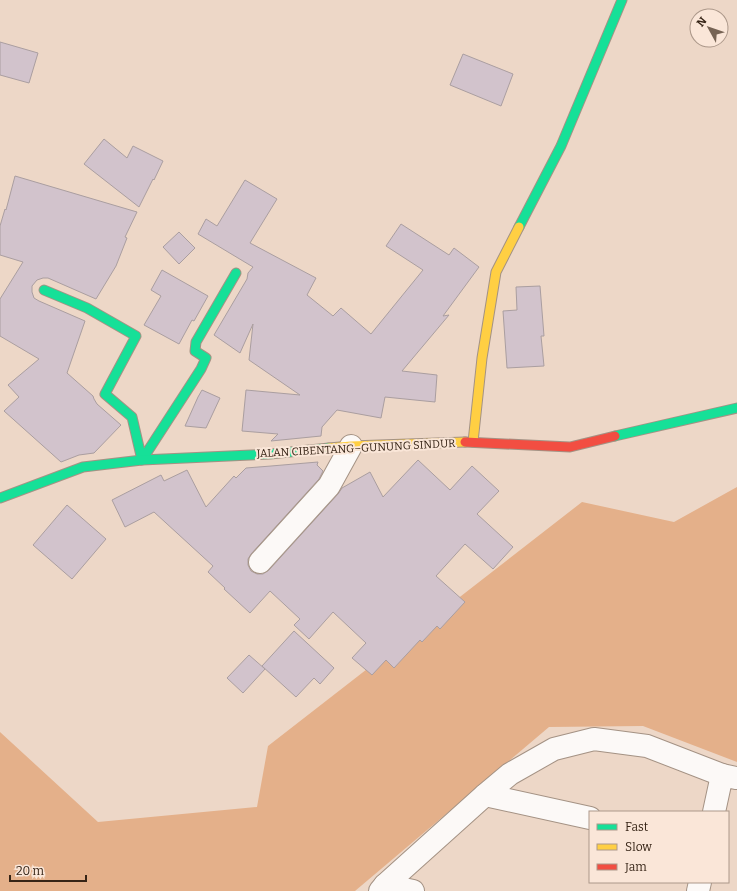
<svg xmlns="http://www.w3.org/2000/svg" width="737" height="891" font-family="Bitter,serif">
	<rect width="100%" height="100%" fill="#edd7c7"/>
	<!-- forest -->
	<path fill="#e4b08a" d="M737 487V762L643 726 549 727 355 891H0V732L98 822 257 807 268 746 582 502 674 522Z"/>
	<!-- building -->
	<g fill="#d2c3cc" stroke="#aa9ea0">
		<path d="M0 42 38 53 29 83 0 75Z"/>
		<path d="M463 54 513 74 501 106 450 85Z"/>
		<path d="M104 139 127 158 133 146 163 161 154 180 153 179 139 207 84 164Z"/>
		<path d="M15 176 137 212 125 237 127 238 116 266 96 299 48 278H43L37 280 32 286V292L34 298 39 301 85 321 67 373 93 396 94 399 97 404 121 425 94 453 79 455 61 462 4 411 19 397 8 385 39 359 0 336V299L23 262 0 255V226L5 209 6 210Z"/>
		<path d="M245 180 277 199 250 243 316 278 307 295 333 316 341 308 371 334 423 270 386 246 401 224 449 255 454 248 479 267 443 316 449 315 402 371 437 375 435 402 385 397 381 418 337 410 322 427 321 436 271 441 278 434 242 431 246 390 300 395 249 360 253 324 240 353 214 335 247 279 248 273 253 267 198 234 206 219 217 226Z"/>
		<path d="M179 232 195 248 179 264 163 247Z"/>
		<path d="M162 270 208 296 194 321 192 320 179 344 144 325 161 296 151 290Z"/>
		<path d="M540 286 544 336H541L544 366 507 368 503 311 517 310 516 287Z"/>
		<path d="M202 390 220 398 206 428 185 426 198 397Z"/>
		<path d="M418 460 450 490 472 466 499 491 477 514 513 547 493 569 465 544 436 576 465 602 440 629 437 626 422 642 420 640 394 668 386 660 372 675 352 658 366 643 333 612 309 639 294 625 300 619 270 591 250 613 224 589 225 588 208 572 213 566 154 512 125 527 112 500 161 475 164 481 185 471 187 470 206 507 234 476 236 478 246 468 271 466 318 462 317 465 323 471 319 479 251 554 248 559V565L251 571 257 574H263L269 570 338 494 342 488 370 472 383 497Z"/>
		<path d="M67 505 106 539 72 579 33 545Z"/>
		<path d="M294 631 334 668 320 684 314 678 296 697 262 666Z"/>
		<path d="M249 655 265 669 243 693 227 678Z"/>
	</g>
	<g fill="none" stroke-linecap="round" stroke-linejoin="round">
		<defs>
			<g id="street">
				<path d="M260 562 329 486 351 446"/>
				<path d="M485 795 590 818"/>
				<path d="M714 812 722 775 736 778"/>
				<path d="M385 885 413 891"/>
				<path d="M380 891 385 885 485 795 510 774 554 749 594 739 647 746 722 775"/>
				<path d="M698 891 700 882"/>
			</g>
			<g id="fast">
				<path d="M519 227 561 146 622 0"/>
				<path d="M44 290 87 308 136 336 105 394 132 417 142 460 201 369 206 358 195 351 196 342 236 273"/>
				<path d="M615 436 737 408"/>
				<path d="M0 498 83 467 142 460 270 454 329 448"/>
			</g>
			<g id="slow">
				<path d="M473 442 482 358 496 272 519 227"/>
				<path d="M329 448 351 446 465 442"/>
			</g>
			<path id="jam" d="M465 442 570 447 615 436"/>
		</defs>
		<!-- street casing -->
		<use href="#street" stroke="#a49284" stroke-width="24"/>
		<!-- fast casing -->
		<use href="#fast" stroke="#a49284" stroke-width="11"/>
		<!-- slow casing -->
		<use href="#slow" stroke="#a49284" stroke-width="11"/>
		<!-- jam casing -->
		<use href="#jam" stroke="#a49284" stroke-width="11"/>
		<!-- street -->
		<use href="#street" stroke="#fcf9f7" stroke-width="22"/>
		<!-- fast -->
		<use href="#fast" stroke="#16e098" stroke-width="9"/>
		<!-- slow -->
		<use href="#slow" stroke="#ffcf43" stroke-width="9"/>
		<!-- jam -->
		<use href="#jam" stroke="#f24e42" stroke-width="9"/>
	</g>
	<g text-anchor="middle" stroke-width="4" stroke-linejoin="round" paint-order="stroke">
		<!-- street labels -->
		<g font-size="11" fill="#362416" stroke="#fae6d8">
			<text transform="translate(356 448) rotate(-3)" y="4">JALAN CIBENTANG–GUNUNG SINDUR</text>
		</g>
	</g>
	<!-- legend -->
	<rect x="589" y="811" width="140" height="72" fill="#fae6d8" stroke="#ac988a"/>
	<rect x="597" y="824" width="20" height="6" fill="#16e098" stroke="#ac988a"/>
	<text x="625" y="831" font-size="12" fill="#362416">Fast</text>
	<rect x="597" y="844" width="20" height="6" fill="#ffcf43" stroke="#ac988a"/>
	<text x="625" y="851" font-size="12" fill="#362416">Slow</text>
	<rect x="597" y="864" width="20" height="6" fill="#f24e42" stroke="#ac988a"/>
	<text x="625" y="871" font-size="12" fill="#362416">Jam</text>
	<!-- north arrow -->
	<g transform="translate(709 28) rotate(310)"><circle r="19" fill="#fae6d8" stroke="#ac988a"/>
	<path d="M0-3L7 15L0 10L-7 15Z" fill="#766354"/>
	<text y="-6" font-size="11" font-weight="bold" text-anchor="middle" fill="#362416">N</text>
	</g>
	<!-- scale -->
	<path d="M10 875v6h76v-6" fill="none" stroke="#362416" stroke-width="2"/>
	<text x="16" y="875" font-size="12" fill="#362416" stroke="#fae6d8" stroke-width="3" paint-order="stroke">20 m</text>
</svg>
